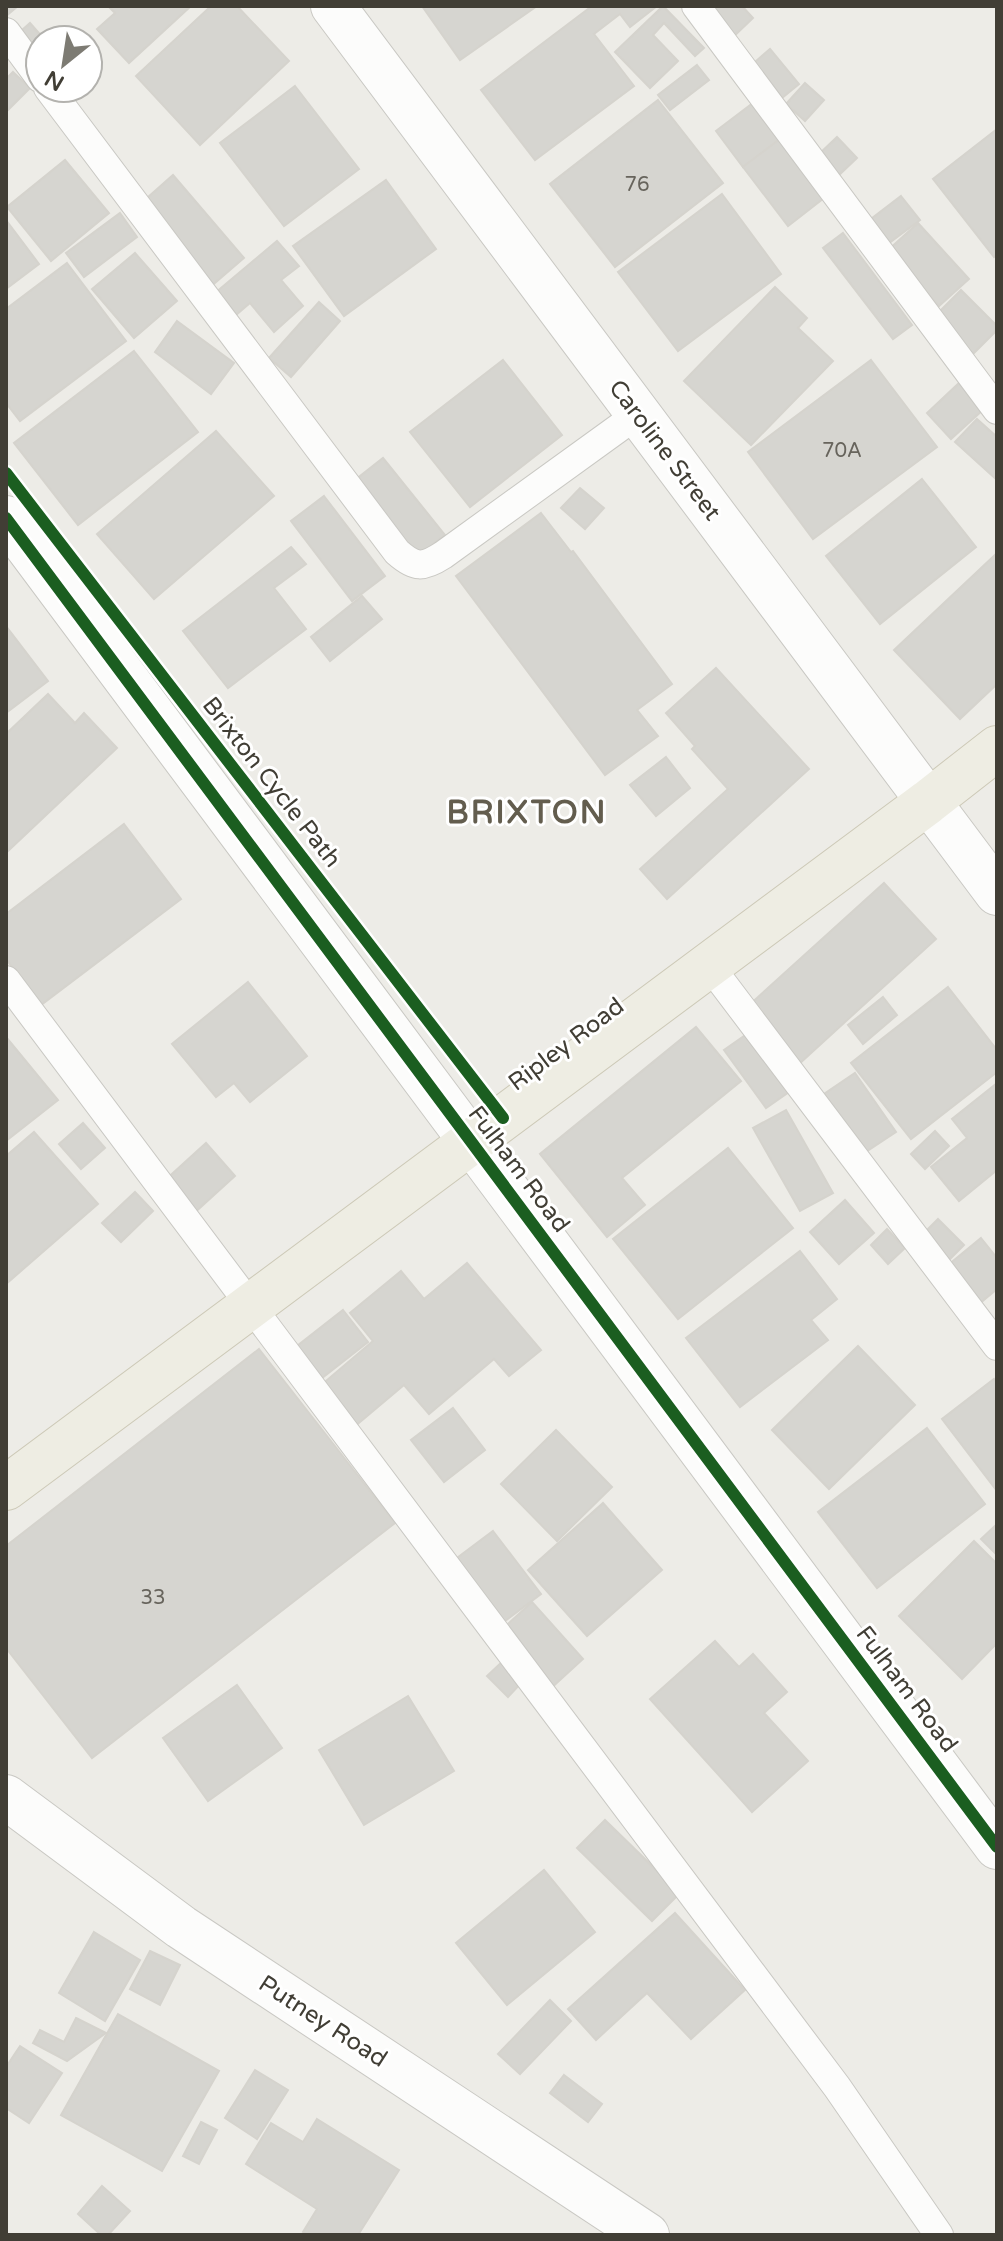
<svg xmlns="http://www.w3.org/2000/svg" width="1003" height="2241" font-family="'Varela Round',sans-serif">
	<rect width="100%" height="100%" fill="#edece7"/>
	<!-- building -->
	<g fill="#d6d5d0" stroke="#d5d3cd" stroke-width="2">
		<path d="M6 6H18L6 16Z"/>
		<path d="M108 6H191L129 63 97 29 115 13Z"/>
		<path d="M211 6H237L289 61 200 145 136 76Z"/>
		<path d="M422 6H537L460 60Z"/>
		<path d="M592 6H657L630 27 620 14 594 34 634 86 535 160 481 90Z"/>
		<path d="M663 6 704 48 695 56 664 23 653 35 678 61 650 88 615 52Z"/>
		<path d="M704 6H742L753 18 730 40Z"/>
		<path d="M30 23 45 40H40V63L12 39Z"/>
		<path d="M770 49 799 84 777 102 748 68Z"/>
		<path d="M697 65 709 80 670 110 658 95Z"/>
		<path d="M13 72 30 88 6 112V79Z"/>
		<path d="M805 83 824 100 805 121 786 104Z"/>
		<path d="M295 86 359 169 284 226 220 143Z"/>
		<path d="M658 100 723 183 615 267 550 184Z"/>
		<path d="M753 103 780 139 743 167 716 131Z"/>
		<path d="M997 129V254L994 257 933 179Z"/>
		<path d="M837 137 857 158 838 176 818 155Z"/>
		<path d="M780 139 824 198 788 226 743 167Z"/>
		<path d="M65 160 109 213 51 261 7 207Z"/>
		<path d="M173 175 244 258 209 288 139 205Z"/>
		<path d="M386 180 436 249 344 316 293 246Z"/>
		<path d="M722 194 781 274 678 351 618 272Z"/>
		<path d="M901 196 920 220 885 246 867 222Z"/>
		<path d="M120 213 137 237 84 277 66 253Z"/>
		<path d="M6 220 39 264 6 289Z"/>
		<path d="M918 223 969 279 939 306 887 251Z"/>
		<path d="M843 233 912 325 893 339 823 248Z"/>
		<path d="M277 241 299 266 281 280 303 306 274 332 250 303 229 321 209 298Z"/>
		<path d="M135 253 177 301 134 338 92 289Z"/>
		<path d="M67 263 126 341 20 421 6 403V309Z"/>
		<path d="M775 287 807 318 798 328 833 361 751 445 684 381Z"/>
		<path d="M961 290 997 326V330L973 354 936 315Z"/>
		<path d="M319 302 340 321 291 377 269 358Z"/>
		<path d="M177 321 234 363 211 394 155 352Z"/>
		<path d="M134 351 198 432 78 525 14 443Z"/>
		<path d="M503 360 562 435 470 507 410 432Z"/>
		<path d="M871 360 937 447 813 539 748 452Z"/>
		<path d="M959 383 984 409 951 439 927 413Z"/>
		<path d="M977 419 997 437V480L955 442Z"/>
		<path d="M216 431 274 496 154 599 97 534Z"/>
		<path d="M383 458 445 535 412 561 350 484Z"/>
		<path d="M922 479 976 547 880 624 826 556Z"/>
		<path d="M580 488 604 508 585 529 561 508Z"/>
		<path d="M324 496 385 576 352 601 291 521Z"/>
		<path d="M541 513 571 552 573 551 672 684 637 710 658 736 605 775 456 576Z"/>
		<path d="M291 547 306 564 274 588 306 629 228 688 183 631Z"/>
		<path d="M995 555 997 557V684L960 719 894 650Z"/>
		<path d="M362 596 382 619 330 661 311 637Z"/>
		<path d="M6 626 48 681 6 713Z"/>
		<path d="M716 668 809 769 667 899 640 869 728 789 692 749 695 746 666 713Z"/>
		<path d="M48 694 75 723 84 713 117 748 6 853V734Z"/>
		<path d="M666 757 690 788 656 816 630 785Z"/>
		<path d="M124 824 181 899 41 1005 6 959V914Z"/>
		<path d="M884 883 936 939 799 1064 747 1007Z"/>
		<path d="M248 982 307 1056 250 1102 234 1083 216 1097 172 1044Z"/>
		<path d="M948 987 997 1050V1072L911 1139 851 1063Z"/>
		<path d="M883 997 897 1015 863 1044 848 1025Z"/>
		<path d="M696 1027 741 1081 622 1178 645 1205 607 1237 540 1154Z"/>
		<path d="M747 1034 789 1092 766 1108 724 1050Z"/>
		<path d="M6 1037 58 1100 6 1141Z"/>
		<path d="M855 1073 896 1132 858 1157 818 1098Z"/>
		<path d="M997 1083V1170L959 1201 931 1167 967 1138 952 1119Z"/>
		<path d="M786 1110 833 1193 800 1211 753 1128Z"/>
		<path d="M83 1123 105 1148 81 1169 59 1144Z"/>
		<path d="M935 1131 949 1146 925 1169 911 1154Z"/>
		<path d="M34 1132 98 1204 6 1284V1156Z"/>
		<path d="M206 1143 235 1176 192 1215 163 1182Z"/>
		<path d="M728 1148 793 1228 678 1319 613 1239Z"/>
		<path d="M135 1192 153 1211 121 1242 102 1223Z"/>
		<path d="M845 1200 874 1233 839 1264 810 1232Z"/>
		<path d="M938 1219 964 1245 947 1262 921 1236Z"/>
		<path d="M887 1229 905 1248 888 1264 871 1245Z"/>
		<path d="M981 1238 997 1258V1289L973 1309 941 1271Z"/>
		<path d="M800 1251 837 1299 811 1320 828 1340 740 1407 686 1338Z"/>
		<path d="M467 1263 541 1350 509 1376 494 1359 429 1414 404 1385 354 1427 320 1386 373 1341 350 1313 401 1271 424 1299Z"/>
		<path d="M343 1310 368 1342 322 1378 297 1346Z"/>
		<path d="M858 1346 915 1405 829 1489 772 1430Z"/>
		<path d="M259 1349 395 1523 92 1758 6 1648V1546Z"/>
		<path d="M994 1379 997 1383V1491L942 1419Z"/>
		<path d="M453 1408 485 1450 444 1482 411 1440Z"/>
		<path d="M927 1428 985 1504 877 1588 818 1512Z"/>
		<path d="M556 1430 612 1487 557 1541 501 1484Z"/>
		<path d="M603 1503 662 1570 587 1636 528 1570Z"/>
		<path d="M997 1524V1555L981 1539Z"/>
		<path d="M493 1531 541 1594 501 1624 453 1561Z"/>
		<path d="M974 1541 997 1564V1643L962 1679 899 1616Z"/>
		<path d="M532 1602 583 1659 549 1690 498 1633Z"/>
		<path d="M715 1641 739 1667 753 1654 787 1692 764 1713 808 1761 752 1812 650 1699Z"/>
		<path d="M502 1662 522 1682 508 1697 487 1676Z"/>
		<path d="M237 1685 282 1748 208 1801 163 1738Z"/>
		<path d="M408 1696 454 1771 364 1825 319 1750Z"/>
		<path d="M605 1820 680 1893 652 1921 577 1848Z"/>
		<path d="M544 1870 595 1932 507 2005 456 1943Z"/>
		<path d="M675 1913 745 1990 691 2039 647 1993 596 2040 568 2009Z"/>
		<path d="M94 1932 140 1960 105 2021 59 1993Z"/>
		<path d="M150 1951 180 1965 160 2005 130 1989Z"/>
		<path d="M550 2000 571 2021 520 2074 498 2054Z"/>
		<path d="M118 2014 219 2071 162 2171 61 2115Z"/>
		<path d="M76 2018 106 2033 67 2061 33 2043 40 2030 64 2042Z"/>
		<path d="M20 2046 62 2073 29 2123 6 2108V2067Z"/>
		<path d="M255 2070 288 2090 257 2139 225 2118Z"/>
		<path d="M564 2075 602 2104 588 2122 550 2093Z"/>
		<path d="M317 2119 399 2170 358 2235H308L303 2232 317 2209 246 2164 271 2123 303 2142Z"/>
		<path d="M201 2122 217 2130 199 2164 183 2156Z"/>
		<path d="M102 2186 130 2211 108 2235H101L78 2214Z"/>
	</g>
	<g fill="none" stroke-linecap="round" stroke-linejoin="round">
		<defs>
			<g id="service">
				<path d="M696 6 997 410"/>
				<path d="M6 32 40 78"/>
				<path d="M48 88 397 552C415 568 423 568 443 555L638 414"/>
				<path d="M709 965 997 1346"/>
				<path d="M6 980 837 2087 939 2235"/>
			</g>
			<g id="minor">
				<path d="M6 518 997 1847"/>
				<path d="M6 1797 181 1927 647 2235"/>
			</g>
			<path id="tertiary" d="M333 6 997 893"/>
			<path id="primary" d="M6 1488 928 802 997 748"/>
		</defs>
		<!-- service casing -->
		<use href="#service" stroke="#c9c8c3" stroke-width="30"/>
		<!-- minor casing -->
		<use href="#minor" stroke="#c9c8c3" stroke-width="46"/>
		<!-- tertiary casing -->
		<use href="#tertiary" stroke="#c9c8c3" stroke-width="46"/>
		<!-- primary casing -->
		<use href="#primary" stroke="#cdc9b7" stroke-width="46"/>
		<!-- service -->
		<use href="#service" stroke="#fcfcfb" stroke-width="28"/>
		<!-- minor -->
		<use href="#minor" stroke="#fcfcfb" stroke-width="44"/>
		<!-- tertiary -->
		<use href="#tertiary" stroke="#fcfcfb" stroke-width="44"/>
		<!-- primary -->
		<use href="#primary" stroke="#eeede3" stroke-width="44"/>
		<defs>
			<g id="cycleway">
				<path d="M6 473 503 1118"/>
				<path d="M6 518 997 1847"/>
			</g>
		</defs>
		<!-- cycleway casing -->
		<use href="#cycleway" stroke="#fff" stroke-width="17"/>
		<!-- cycleway -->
		<use href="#cycleway" stroke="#1b5e20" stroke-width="12"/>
	</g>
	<g text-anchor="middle" stroke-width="6" stroke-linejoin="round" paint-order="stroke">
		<!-- number labels -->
		<g font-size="20" fill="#67645c">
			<text x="637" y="191">76</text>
			<text x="842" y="457">70A</text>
			<text x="153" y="1604">33</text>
		</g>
		<!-- street labels -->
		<g font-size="24" fill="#413e35" stroke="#fff">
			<text transform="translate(665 450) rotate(53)" y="8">Caroline Street</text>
			<text transform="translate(272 782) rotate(52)" y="8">Brixton Cycle Path</text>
			<text transform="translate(566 1044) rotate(-37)" y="8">Ripley Road</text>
			<text transform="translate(519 1169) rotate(53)" y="8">Fulham Road</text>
			<text transform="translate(907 1689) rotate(53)" y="8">Fulham Road</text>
			<text transform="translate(323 2021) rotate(33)" y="8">Putney Road</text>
		</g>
		<!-- district labels -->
		<g font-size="32" font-weight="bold" letter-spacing="2" fill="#635d4e" stroke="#fff">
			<text x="527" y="823">BRIXTON</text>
		</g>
	</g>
	<!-- border -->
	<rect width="1003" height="2241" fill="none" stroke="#413e35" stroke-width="16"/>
	<!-- north arrow -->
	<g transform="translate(64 64) rotate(210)"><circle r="38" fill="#ffffff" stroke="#b3b2ae" stroke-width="2"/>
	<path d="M0-6L14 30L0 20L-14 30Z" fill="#7d7b73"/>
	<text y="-12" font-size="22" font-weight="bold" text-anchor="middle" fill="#413e35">N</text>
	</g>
</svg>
